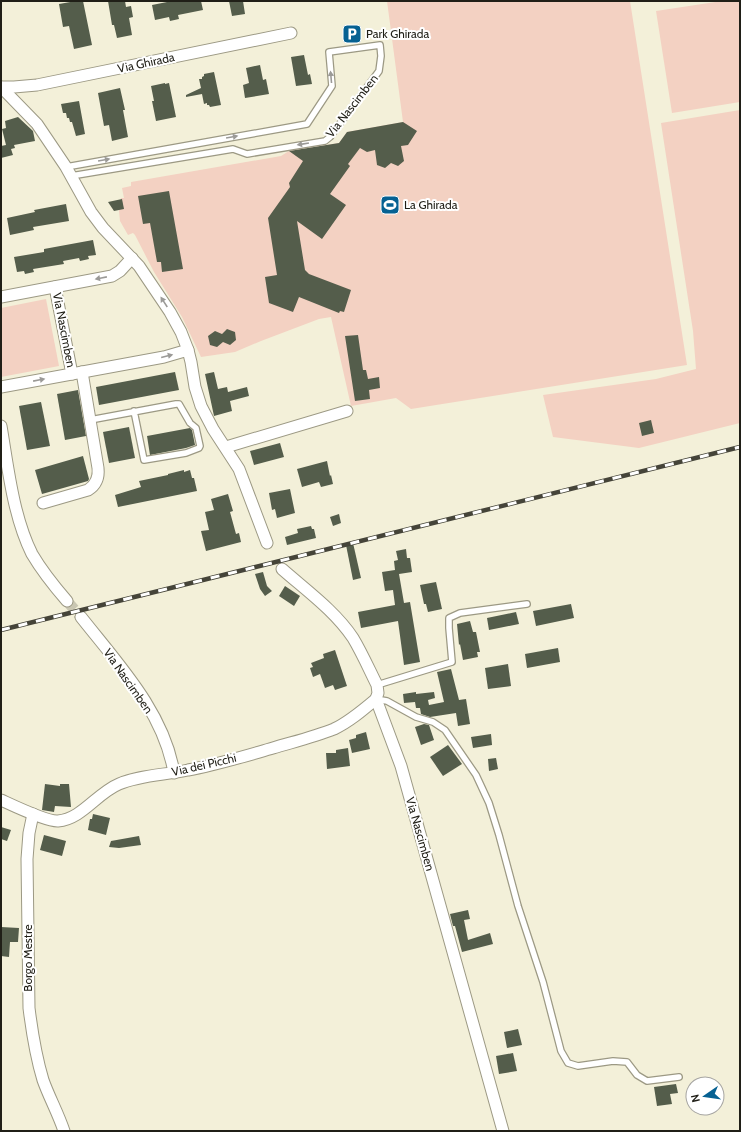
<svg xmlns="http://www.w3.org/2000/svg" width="741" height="1132" font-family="Cabin,sans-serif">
	<rect width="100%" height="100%" fill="#f3f0d9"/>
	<!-- green -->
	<g fill="#f3d1c2">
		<path d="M387 1H630L687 365 411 409 396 398 351 406 331 317 319 319 261 341 235 352 201 357 182 317 154 272 135 235 133 233 128 235 120 221 119 211 121 198H124L122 188 131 186V182L281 156 289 151 339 143 347 132 403 122Z"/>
		<path d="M722 1H740V102L672 113 656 11Z"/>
		<path d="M740 110V423L639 448 553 437 543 395 656 379 696 369 693 331 661 123Z"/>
		<path d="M46 299 59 366 1 377V308Z"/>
	</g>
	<!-- building -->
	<g fill="#545d4b">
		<path d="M76 1H83L92 45 74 49 69 26 63 27 59 4Z"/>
		<path d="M108 1H125L126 7 131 6 133 17 129 18 132 35 117 38 114 25H112Z"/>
		<path d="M172 1H201L203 10 178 15 179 19 170 21 169 17 155 20 152 5Z"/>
		<path d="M229 1H243L245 14 232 16Z"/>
		<path d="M304 55 308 75 310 74 312 84 296 86 291 57Z"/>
		<path d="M260 65 263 80 266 79 269 94 245 98 243 85 249 83 246 68Z"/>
		<path d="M214 72 221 105 210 107 209 105H207V103L204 104 202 94 186 97V95L201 88 199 79H202V77L204 76V74Z"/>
		<path d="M165 83V84L169 83 176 117 156 121 152 101H154L151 86Z"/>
		<path d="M120 88 125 110H123L128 137 112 141 109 125 104 126 98 93Z"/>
		<path d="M79 101 85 134 76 136 72 122H70L69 118H67L66 113H63L61 104Z"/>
		<path d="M18 117 33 131 35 141 14 145 15 148 11 149 13 155 1 158V146L6 145 2 129 6 128 5 121Z"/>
		<path d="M403 122 417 131 408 145 401 146 404 161 398 166 391 163 385 168 377 165 375 150 367 152 360 148 348 164 350 166 330 194 346 205 322 239 297 221 305 270 309 274 351 290 344 312 340 311 339 313 299 297 293 312 269 303 265 277 277 275 268 218 290 187 289 183 303 161 289 151 339 143 347 132Z"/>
		<path d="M169 191 183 269 162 272 161 262H157L150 223 143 224 138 196Z"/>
		<path d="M122 199 124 209 114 211 108 202Z"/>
		<path d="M66 204 69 221 33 227 34 230 10 235 7 218 35 212 34 210Z"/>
		<path d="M93 240 96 255 88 256 89 259 80 261 79 258 63 261 64 264 33 269 34 272 25 274 24 271 17 272 14 257 44 252V249Z"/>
		<path d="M227 329 235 332 236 340 230 345 223 342 217 347 210 345 208 336 215 331 222 334Z"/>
		<path d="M358 335 363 370H366L368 379 379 377 380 388 369 390 370 399 355 401 345 336Z"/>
		<path d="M175 372 179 390 99 405 96 387Z"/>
		<path d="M214 372 218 389 227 387 228 392 247 387 249 396 230 401 232 411 214 416 205 374Z"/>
		<path d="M78 390 86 436 65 440 57 394Z"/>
		<path d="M41 402 50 446 27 450 19 406Z"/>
		<path d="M651 420 654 433 642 436 639 423Z"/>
		<path d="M129 427 135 458 109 463 103 432Z"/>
		<path d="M190 428 192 430 195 445 186 448 150 455 147 436Z"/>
		<path d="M280 443 284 457 254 465 250 451Z"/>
		<path d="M83 456 89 479 88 481 42 494 35 470Z"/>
		<path d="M327 461 330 476 331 475 333 484 321 487 319 482 302 487 297 469Z"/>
		<path d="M184 470V472L190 470 192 478H194L197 491 118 507 115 495 141 487 139 481 168 475V474Z"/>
		<path d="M290 489 295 513 277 518 275 509 272 510 269 493Z"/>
		<path d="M228 494 233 511 230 512 236 534 239 533 241 542 206 551 201 531 209 530 205 512 214 510 211 499Z"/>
		<path d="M339 514 341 523 333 526 330 517Z"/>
		<path d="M311 526 312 529H314L316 538 287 545 285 537 298 533 297 529Z"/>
		<path d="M353 543 361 578 353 580 346 545Z"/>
		<path d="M406 549 407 558H410L412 572 399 574 404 603 410 602 420 662 404 665 398 621 361 628 358 612 395 605 393 590 385 591 382 572 395 570 394 561 398 560 396 551Z"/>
		<path d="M263 572 267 586 272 591 265 596 260 589 255 574Z"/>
		<path d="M436 582 442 609 428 612 426 604H424L420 585Z"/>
		<path d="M285 586 300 596 294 606 279 596Z"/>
		<path d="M571 604 574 618 536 626 533 611Z"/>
		<path d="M516 612 519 624 489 630 487 618Z"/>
		<path d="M470 621 473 632H476L480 652H477L478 657 463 660 460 644 459 645 457 624Z"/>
		<path d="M558 648 560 662 527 668 525 654Z"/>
		<path d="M335 650 347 686 335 690 333 685 325 688 320 674 313 677 310 668 313 667 311 663 324 658 323 654Z"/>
		<path d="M508 664 511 686 488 689 485 668Z"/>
		<path d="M451 669 459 700 466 699 470 724 458 726 456 713 430 717 421 714 420 708H416L415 702 404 703 403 694 416 692V694L434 692 435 698 428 700 429 705 444 702 437 672Z"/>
		<path d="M424 724 429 725 434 740 421 745 415 727Z"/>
		<path d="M366 732 370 749 352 753 349 740 356 738V735Z"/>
		<path d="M491 734 492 745 473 748 471 737Z"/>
		<path d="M448 745 462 764 443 776 430 757Z"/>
		<path d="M348 748 350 766 327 769 326 753H336V750Z"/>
		<path d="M496 758 498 769 489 771 488 759Z"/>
		<path d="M45 784 60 786V784H69L71 807 55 806 54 812 42 810Z"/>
		<path d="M93 814 110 818 106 835 88 830 90 819H92Z"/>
		<path d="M1 827 11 830 7 841 1 839Z"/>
		<path d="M44 835 66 841 62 856 40 850Z"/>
		<path d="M139 836 141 845 119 848 109 847 111 841Z"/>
		<path d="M468 910 470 919 464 920 468 940 490 933 493 944 462 952 455 926H453L450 914Z"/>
		<path d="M1 927 19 928 18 942H10L9 957 1 956Z"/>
		<path d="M518 1029 522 1045 507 1048 504 1032Z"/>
		<path d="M513 1053 517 1071 499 1074 496 1056Z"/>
		<path d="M676 1084 678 1093 670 1094 672 1104 657 1106 654 1087Z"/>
	</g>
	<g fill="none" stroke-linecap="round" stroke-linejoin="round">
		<!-- street-tunnel -->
		<path stroke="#c9c6b2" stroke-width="11" stroke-dasharray="11 5.5" stroke-linecap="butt" d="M67 601 81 617"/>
		<defs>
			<g id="lane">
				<path d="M66 167 307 124 332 86 329 52 380 45 381 56 379 71 330 137 325 141 247 154 233 149 71 176"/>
				<path d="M90 420 176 404H179L190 423 196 428 200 446 199 448 186 453 144 460 134 411"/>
				<path d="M377 685 452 662 449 628V618L460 613 527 604"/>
				<path d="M376 699 387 701 416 717 433 722 445 730 476 775 489 803 499 835 518 906 543 982 561 1051 568 1063 578 1066 613 1061 627 1062 637 1075 647 1081 679 1077"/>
			</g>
			<g id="street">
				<path d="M1 87 37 124 66 167 91 212 103 228 139 266 170 312 181 332 188 350 191 362 195 387 201 406 213 429 239 469 267 543"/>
				<path d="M1 87H14L37 85 291 33"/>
				<path d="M55 287 72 374"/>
				<path d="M1 297 112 276 120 271 132 258"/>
				<path d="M1 387 164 357 188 350"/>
				<path d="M1 426C8 467 13 516 32 554 42 571 54 586 67 601"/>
				<path d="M226 447 347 411"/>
				<path d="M43 503 88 490C96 485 99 477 98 468L82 372"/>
				<path d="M282 569C307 591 335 611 353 638 362 653 369 669 377 685L378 693 376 699 401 766 503 1131"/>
				<path d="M81 617C118 664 164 712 174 773"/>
				<path d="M1 800C12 805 47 822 58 821 82 819 97 793 119 784 140 775 165 775 188 770 216 765 245 756 273 748 293 742 314 737 334 729 349 722 363 710 376 699"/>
				<path d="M33 814 29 833 27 859 29 1008C32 1032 36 1057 43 1080 49 1097 58 1113 64 1131"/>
			</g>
		</defs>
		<!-- lane casing -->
		<use href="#lane" stroke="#9c9984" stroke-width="8"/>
		<!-- street casing -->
		<use href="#street" stroke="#9c9984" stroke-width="13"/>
		<!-- lane -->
		<use href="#lane" stroke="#fff" stroke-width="5.5"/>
		<!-- street -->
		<use href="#street" stroke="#fff" stroke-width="11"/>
		<defs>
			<path id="rail" d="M1 630 740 447"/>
		</defs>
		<!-- rail casing -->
		<use href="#rail" stroke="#454439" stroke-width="4.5"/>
		<!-- rail -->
		<use href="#rail" stroke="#fff" stroke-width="3" stroke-dasharray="9" stroke-linecap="butt"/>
	</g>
	<!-- one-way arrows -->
	<defs><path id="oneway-solid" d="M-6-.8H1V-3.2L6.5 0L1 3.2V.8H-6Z"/></defs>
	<g fill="#9b9a97">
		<use href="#oneway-solid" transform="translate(331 77) rotate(-95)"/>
		<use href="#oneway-solid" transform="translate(232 137) rotate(-10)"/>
		<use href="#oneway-solid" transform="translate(303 144) rotate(171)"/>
		<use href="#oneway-solid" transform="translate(104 160) rotate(-10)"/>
		<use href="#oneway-solid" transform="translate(101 278) rotate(169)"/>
		<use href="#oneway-solid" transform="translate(164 302) rotate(-123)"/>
		<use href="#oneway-solid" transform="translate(167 356) rotate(-14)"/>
		<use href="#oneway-solid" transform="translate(39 380) rotate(-11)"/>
	</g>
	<!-- icons -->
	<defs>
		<symbol id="parking-square" viewBox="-11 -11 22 22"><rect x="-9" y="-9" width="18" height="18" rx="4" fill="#066192" stroke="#fff"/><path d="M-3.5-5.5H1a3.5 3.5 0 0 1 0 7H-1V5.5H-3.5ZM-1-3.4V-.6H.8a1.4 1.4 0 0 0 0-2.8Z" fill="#fff"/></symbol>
		<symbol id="stadium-square" viewBox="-11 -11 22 22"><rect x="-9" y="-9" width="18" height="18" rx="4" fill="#066192" stroke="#fff"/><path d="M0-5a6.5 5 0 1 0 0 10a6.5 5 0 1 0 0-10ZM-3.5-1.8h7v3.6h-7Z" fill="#fff"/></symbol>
	</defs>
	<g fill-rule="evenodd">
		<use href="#parking-square" x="341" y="23" width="22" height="22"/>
		<use href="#stadium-square" x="379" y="194" width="22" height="22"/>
	</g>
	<g text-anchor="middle" stroke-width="4" stroke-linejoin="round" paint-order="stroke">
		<!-- poi labels -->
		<g font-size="12" fill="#201f17" stroke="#fff" text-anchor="start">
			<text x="366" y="38">Park Ghirada</text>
			<text x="404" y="209">La Ghirada</text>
		</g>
		<!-- street labels -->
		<g font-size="12" fill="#201f17" stroke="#fff">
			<text transform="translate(146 63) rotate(-12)" y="4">Via Ghirada</text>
			<text transform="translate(352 106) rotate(-52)" y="4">Via Nascimben</text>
			<text transform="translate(64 330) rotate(79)" y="4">Via Nascimben</text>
			<text transform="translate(128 681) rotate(55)" y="4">Via Nascimben</text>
			<text transform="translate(204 765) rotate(-13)" y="4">Via dei Picchi</text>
			<text transform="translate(420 834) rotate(74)" y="4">Via Nascimben</text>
			<text transform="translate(28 958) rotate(-90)" y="4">Borgo Mestre</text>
		</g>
	</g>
	<!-- border -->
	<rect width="741" height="1132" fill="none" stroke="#201f17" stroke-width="4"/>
	<!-- north arrow -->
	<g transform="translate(705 1096) rotate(257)"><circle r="19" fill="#ffffff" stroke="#a6a5a2"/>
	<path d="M0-3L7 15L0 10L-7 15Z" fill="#066192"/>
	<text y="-6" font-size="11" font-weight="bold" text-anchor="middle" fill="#201f17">N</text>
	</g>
</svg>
